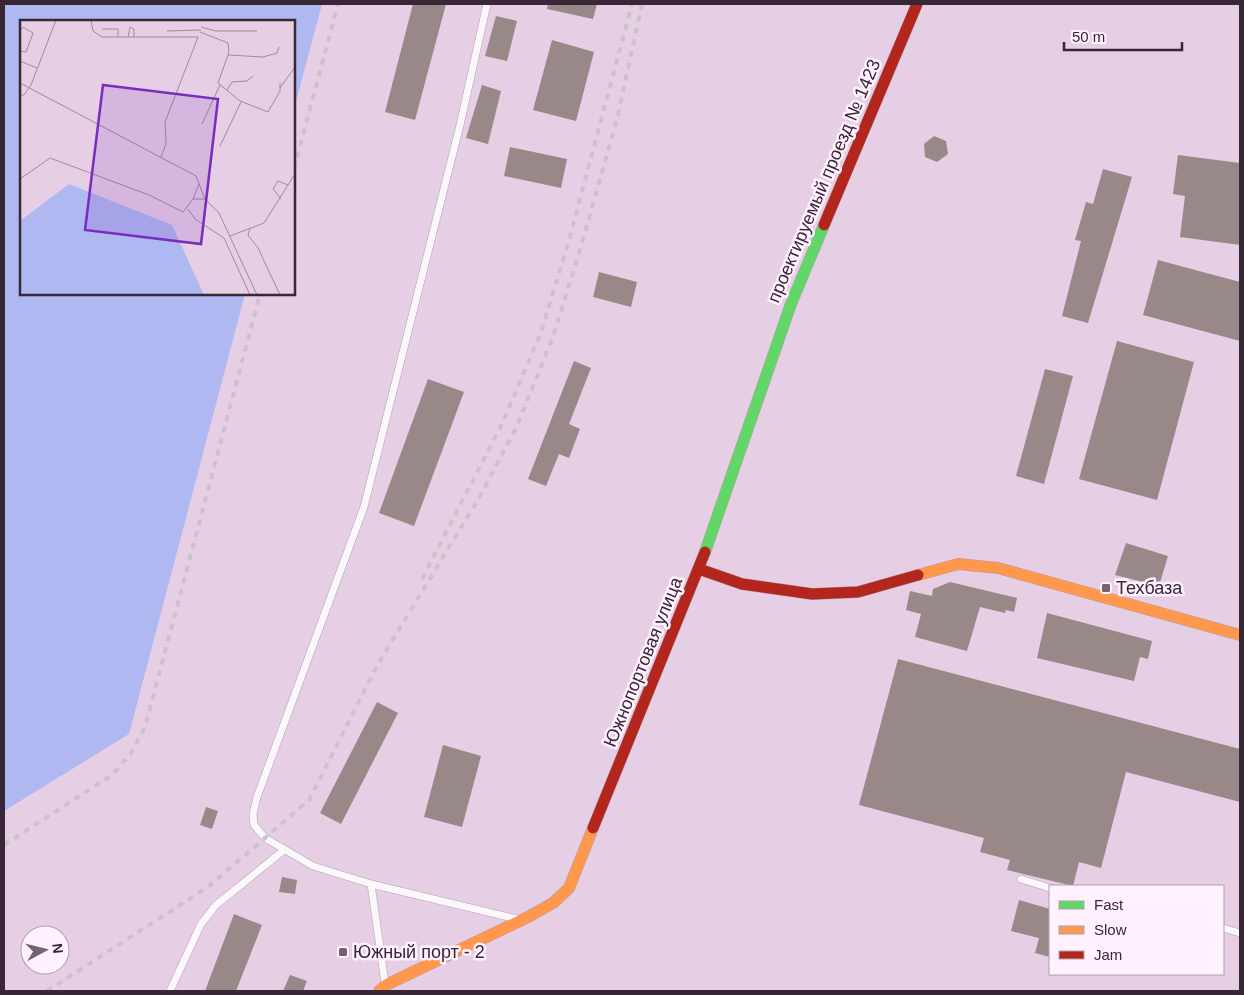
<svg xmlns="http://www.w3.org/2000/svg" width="1244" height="995" font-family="Helvetica,sans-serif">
	<rect width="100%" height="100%" fill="#e6cee4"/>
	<!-- water -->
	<path fill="#afb8f1" d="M4 4H322L294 109V21H21V294H245L129 734 4 811Z"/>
	<!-- building -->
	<g fill="#988988">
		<path d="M413 4H446L415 120 385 112Z"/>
		<path d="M548 4H597L593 19 547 9Z"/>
		<path d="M496 16 517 21 507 61 485 56Z"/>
		<path d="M552 40 594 52 576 121 533 110Z"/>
		<path d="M482 85 501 91 488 144 466 138Z"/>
		<path d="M934 136 946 141 948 154 937 162 925 157 924 144Z"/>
		<path d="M510 147 567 159 561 188 504 176Z"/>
		<path d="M1178 155 1240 163V245L1180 237 1185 196 1173 194Z"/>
		<path d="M1103 169 1132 177 1088 323 1062 316 1081 241 1075 240 1086 202 1093 204Z"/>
		<path d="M1158 260 1240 282V341L1143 315Z"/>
		<path d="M599 272 637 282 631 307 593 297Z"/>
		<path d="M1117 341 1194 362 1157 500 1079 479Z"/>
		<path d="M574 361 591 368 569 424 580 429 569 458 559 454 546 486 528 479Z"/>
		<path d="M1045 369 1073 376 1044 484 1016 476Z"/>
		<path d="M428 379 464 392 414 526 379 513Z"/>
		<path d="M1126 543 1168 556 1159 586 1115 575Z"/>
		<path d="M950 582 1017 598 1014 612 1006 610 1005 613 980 607 967 651 915 637 921 614 906 610 910 591 932 596 933 589Z"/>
		<path d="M1047 613 1152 641 1148 659 1140 657 1134 681 1037 658Z"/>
		<path d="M898 659 1240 749V802L1126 772 1101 868 1079 862 1073 886 1007 870 1010 860 980 852 984 838 859 805Z"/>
		<path d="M377 702 398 713 341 824 320 813Z"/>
		<path d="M443 745 481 756 462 827 424 817Z"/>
		<path d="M206 807 218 811 212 829 200 825Z"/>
		<path d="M282 877 297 880 295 894 279 892Z"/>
		<path d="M1019 900 1050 909V957L1035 953 1039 938 1011 931Z"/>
		<path d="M234 914 262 925 236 991H205Z"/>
		<path d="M290 975 307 981 303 991H283Z"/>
	</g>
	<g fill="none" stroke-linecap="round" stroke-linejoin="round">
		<defs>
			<g id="lane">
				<path d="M1021 879 1050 888"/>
				<path d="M371 884 517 919"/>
				<path d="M1223 928 1240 933"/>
				<path d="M385 983 371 884 313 866 265 838 254 825 253 814 257 797 364 507 460 125 487 4"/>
				<path d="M170 991 201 924 216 905 284 850"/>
			</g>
			<path id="fast" d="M705 552 791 304 824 225"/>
			<g id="slow">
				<path d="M918 575 958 564 998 568 1240 635"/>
				<path d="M379 991 386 985 528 917 553 903 569 888 593 828"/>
			</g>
			<g id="jam">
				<path d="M824 225 917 4"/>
				<path d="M699 569 742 584 812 594 858 592 918 575"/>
				<path d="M593 828 705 552"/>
			</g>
		</defs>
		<!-- lane casing -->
		<use href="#lane" stroke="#b3a0b1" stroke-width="8"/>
		<!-- fast casing -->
		<use href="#fast" stroke="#b3a0b1" stroke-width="12"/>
		<!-- slow casing -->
		<use href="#slow" stroke="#b3a0b1" stroke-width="12"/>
		<!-- jam casing -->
		<use href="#jam" stroke="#b3a0b1" stroke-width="12"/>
		<!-- lane -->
		<use href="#lane" stroke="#fbf8fb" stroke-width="7"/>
		<!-- fast -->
		<use href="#fast" stroke="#63d668" stroke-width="11"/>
		<!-- slow -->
		<use href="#slow" stroke="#ff974d" stroke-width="11"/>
		<!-- jam -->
		<use href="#jam" stroke="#b3261e" stroke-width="11"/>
		<!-- rail -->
		<g stroke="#cac4ca" stroke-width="4" stroke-dasharray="6 6" stroke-linecap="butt">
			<path d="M294 169 338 4"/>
			<path d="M422 579 502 424 540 335 568 244 632 4"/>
			<path d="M4 845 112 775 131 753 145 727 260 294"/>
			<path d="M47 991 208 887 309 800 378 664 479 498 516 428 553 337 582 243 617 119 642 4"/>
		</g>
	</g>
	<!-- markers -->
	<g fill="#756173" stroke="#fff1fd" stroke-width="2">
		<rect x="1101" y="583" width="10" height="10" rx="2.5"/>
		<rect x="338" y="947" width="10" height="10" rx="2.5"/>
	</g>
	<g text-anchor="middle" stroke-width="5" stroke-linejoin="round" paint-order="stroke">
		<!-- street labels -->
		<g font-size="18" fill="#382736" stroke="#fff1fd">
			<text transform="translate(824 181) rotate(-67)" y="6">проектируемый проезд № 1423</text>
			<text transform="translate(643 662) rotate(-68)" y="6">Южнопортовая улица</text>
		</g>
		<!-- poi labels -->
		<g font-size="18" fill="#382736" stroke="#fff1fd" text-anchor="start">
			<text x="1116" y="594">Техбаза</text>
			<text x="353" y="958">Южный порт - 2</text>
		</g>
	</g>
	<!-- overview -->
	<g transform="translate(20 20)">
		<rect width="275" height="275" fill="#e6cee4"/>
		<path d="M49 164 152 205 184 275H0V201Z" fill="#afb8f1"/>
		<path fill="none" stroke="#a08b9e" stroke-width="1" d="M71 0 73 11 82 17H178L145 102 146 124 141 137M181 7 196 11H237M82 9H98V17M0 11 3 7 13 13 6 32 0 31M147 11 181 10M180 12 208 23 209 32 198 63 220 81 248 92 260 71V63M108 17 110 7 114 9V17M208 35 243 37 257 33 259 27M0 41 17 48M0 63 176 156 185 179 199 193 237 275M260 68 275 47M207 70 212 62 227 61 233 56M0 75H4L11 65 36 0M182 104 200 65M200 126 221 82M0 159 30 138 129 175 163 192 173 179H185M173 179 179 164M261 179 253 169 258 161 268 165M168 189 175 199 204 218 230 275M230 208 228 215 238 228 260 275M210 216 244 203 275 154"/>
		<path fill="#7b2cbf" fill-opacity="0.15" stroke="#7b2cbf" stroke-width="2.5" d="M83 65 198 79 181 224 65 210Z"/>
		<rect width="275" height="275" fill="none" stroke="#382736" stroke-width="2.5"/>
	</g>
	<!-- border -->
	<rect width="1244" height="995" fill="none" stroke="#382736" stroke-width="10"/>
	<!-- legend -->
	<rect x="1049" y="885" width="175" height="90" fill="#fff1fd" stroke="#afa0ad"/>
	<rect x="1059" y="901" width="25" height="8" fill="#63d668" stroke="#afa0ad"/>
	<text x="1094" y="910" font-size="15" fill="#382736">Fast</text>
	<rect x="1059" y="926" width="25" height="8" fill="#ff974d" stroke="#afa0ad"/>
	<text x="1094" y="935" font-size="15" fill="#382736">Slow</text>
	<rect x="1059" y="951" width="25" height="8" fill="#b3261e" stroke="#afa0ad"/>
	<text x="1094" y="960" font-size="15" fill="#382736">Jam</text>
	<!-- north arrow -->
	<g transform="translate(45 950) rotate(83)"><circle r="24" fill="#fff1fd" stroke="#afa0ad"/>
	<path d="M0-4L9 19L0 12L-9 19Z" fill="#756173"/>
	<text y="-8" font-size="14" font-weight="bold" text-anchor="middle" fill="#382736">N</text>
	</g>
	<!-- scale -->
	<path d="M1064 42v8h118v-8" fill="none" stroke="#382736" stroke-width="2.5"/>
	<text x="1072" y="42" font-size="15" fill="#382736" stroke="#fff1fd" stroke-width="4" paint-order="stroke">50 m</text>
</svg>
